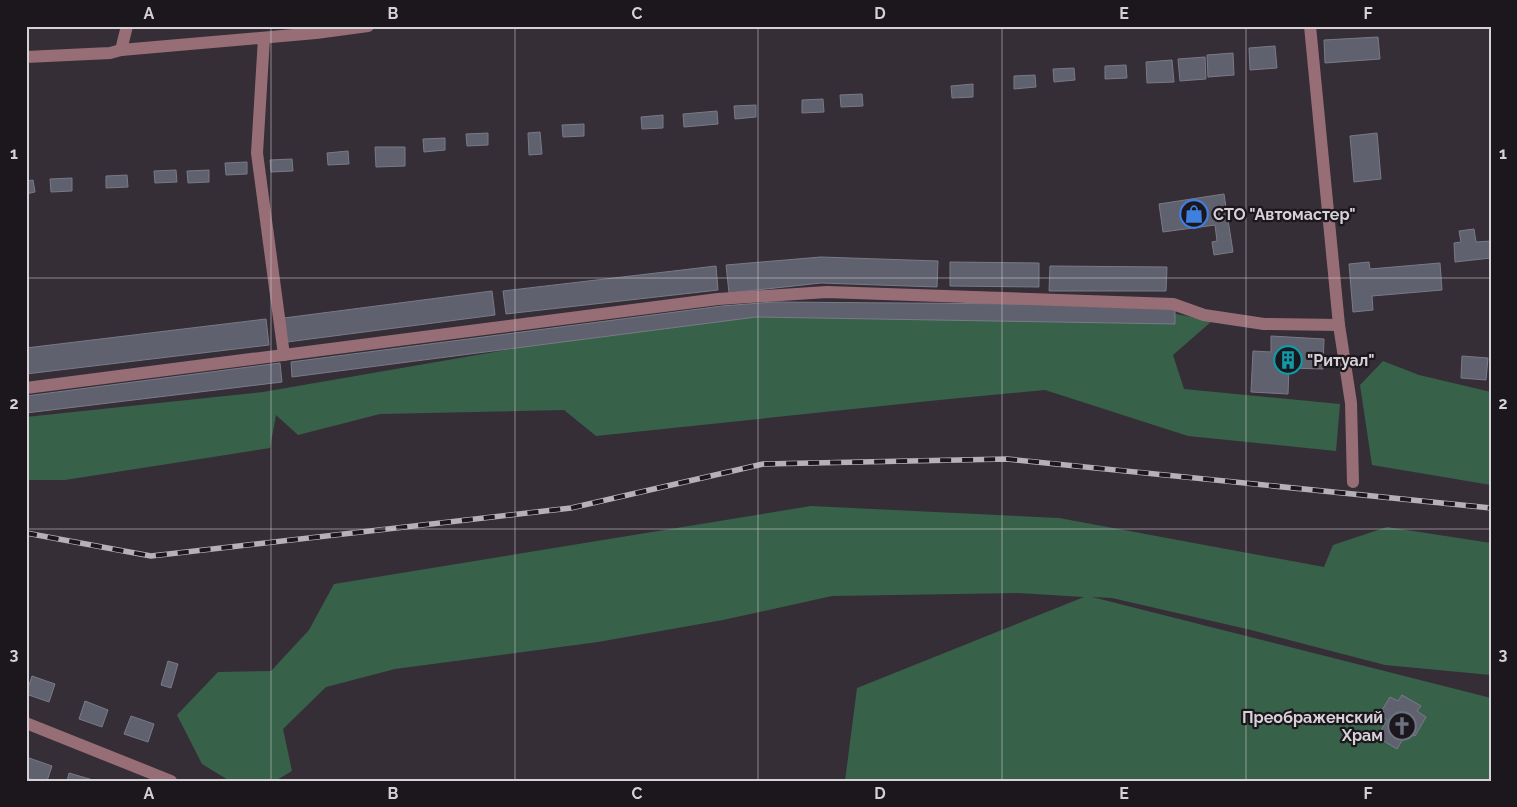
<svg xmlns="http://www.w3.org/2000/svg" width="1517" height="807" font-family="Raleway,sans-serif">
	<rect width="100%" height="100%" fill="#362e37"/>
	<!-- green -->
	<g fill="#386149">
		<path d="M749 308 1176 314 1212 321 1173 355 1184 389 1340 404 1336 451 1188 436 1045 390 949 399 596 436 564 410 380 414 298 435 276 415 270 448 65 480H26V417L263 392Z"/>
		<path d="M1383 361 1419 375 1491 392V485L1372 465 1360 385Z"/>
		<path d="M811 506 1059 518 1324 567 1333 545 1387 527 1491 543V675L1385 665 1251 630 1112 598 1092 597 1491 698V781H845L857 688 1084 597 1018 593 832 596 723 620 598 642 395 669 326 687 283 729 292 771 275 781H230L202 764 177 715 218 672 271 671 309 630 334 584Z"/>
	</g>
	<!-- building -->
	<g fill="#60616e" stroke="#797a87">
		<path d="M1378 37 1380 59 1325 63 1324 40Z"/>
		<path d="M1275 46 1277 68 1250 70 1249 48Z"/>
		<path d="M1233 53 1234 75 1208 77 1207 55Z"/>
		<path d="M1205 57 1206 79 1180 81 1178 59Z"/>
		<path d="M1172 60 1174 82 1147 83 1146 62Z"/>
		<path d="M1126 65 1127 78 1105 79V66Z"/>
		<path d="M1074 68 1075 80 1054 82 1053 69Z"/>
		<path d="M1035 75 1036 87 1014 89V76Z"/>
		<path d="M973 84V97L952 98 951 86Z"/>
		<path d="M862 94 863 106 841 107 840 95Z"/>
		<path d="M823 99 824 112 802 113V100Z"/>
		<path d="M756 105V117L735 119 734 106Z"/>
		<path d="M717 111 718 124 684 127 683 114Z"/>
		<path d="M663 115V128L642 129 641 117Z"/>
		<path d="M584 124V136L563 137 562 125Z"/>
		<path d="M540 132 542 154 529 155 528 133Z"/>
		<path d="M488 133V145L467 146 466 134Z"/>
		<path d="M1377 133 1381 179 1354 182 1350 136Z"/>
		<path d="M445 138V150L424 152 423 139Z"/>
		<path d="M375 147H405V166L376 167Z"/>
		<path d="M348 151 349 164 328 165 327 153Z"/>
		<path d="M292 159 293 171 271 172 270 160Z"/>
		<path d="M247 162V174L226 175 225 163Z"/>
		<path d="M176 170 177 182 155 183 154 171Z"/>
		<path d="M209 170V182L188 183 187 171Z"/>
		<path d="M127 175 128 187 106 188V176Z"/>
		<path d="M72 178V191L51 192 50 179Z"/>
		<path d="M33 180 35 192 26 194V181Z"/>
		<path d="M1224 194 1233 252 1214 255 1212 242 1217 241 1215 225 1163 232 1159 204Z"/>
		<path d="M1474 229 1476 242 1491 241V258L1455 262 1454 243 1461 242 1459 231Z"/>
		<path d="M821 257 938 261 937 287 821 283 729 293 726 265Z"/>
		<path d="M950 262 1039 263V287L950 286Z"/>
		<path d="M1369 262 1370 269 1440 263 1442 290 1372 296 1373 310 1353 312 1349 264Z"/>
		<path d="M716 266 718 290 506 314 503 291Z"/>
		<path d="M1050 266 1167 267 1166 291H1049Z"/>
		<path d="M492 291 495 315 287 342 284 318Z"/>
		<path d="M774 302 1027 304 1175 308V324L756 317 292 377 291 362 722 306Z"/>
		<path d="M266 319 269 345 26 374V348Z"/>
		<path d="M1271 336 1324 339 1323 369 1289 368 1288 394 1251 392 1253 351 1271 352Z"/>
		<path d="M1462 356 1488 358 1486 380 1461 378Z"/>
		<path d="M280 363 282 382 26 413V396Z"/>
		<path d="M168 661 178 664 171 688 161 685Z"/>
		<path d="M32 676 55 684 49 702 26 694Z"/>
		<path d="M1402 695 1421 706 1417 711 1426 717 1415 736 1407 732 1397 749 1377 737 1387 720 1379 715 1390 697 1398 701Z"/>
		<path d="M85 701 108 710 102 727 79 719Z"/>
		<path d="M131 716 154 724 148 742 124 734Z"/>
		<path d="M29 758 52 766 47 781H36L26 777V765Z"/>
		<path d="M69 773 93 780 92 781H67Z"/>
	</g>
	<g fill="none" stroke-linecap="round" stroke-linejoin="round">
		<!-- minor -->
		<g stroke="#986e76" stroke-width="12">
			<path d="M1310 26 1339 325 1351 403 1353 482"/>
			<path d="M264 38 257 153 284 355"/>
			<path d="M121 50 127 26"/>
			<path d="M26 57 110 53 121 50 316 33 368 26"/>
			<path d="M26 388 718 299 827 292 1173 304 1204 315 1264 324 1339 325"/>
			<path d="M26 723 171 781"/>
		</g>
		<defs>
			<path id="rail" d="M26 533 151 556 571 508 763 464 1007 459 1491 508"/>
		</defs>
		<!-- rail casing -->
		<use href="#rail" stroke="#b6b0b7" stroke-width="5.5"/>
		<!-- rail -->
		<use href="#rail" stroke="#1b171c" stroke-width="4" stroke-dasharray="11" stroke-linecap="butt"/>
	</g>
	<!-- grid -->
	<path fill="none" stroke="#d6d1d7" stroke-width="1" stroke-opacity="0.55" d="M271 26V781M515 26V781M758 26V781M1002 26V781M1246 26V781M26 278H1491M26 529H1491"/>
	<!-- icons -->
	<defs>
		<symbol id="shop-ring" viewBox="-11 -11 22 22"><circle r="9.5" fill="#1b171c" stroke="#3f7fe0" stroke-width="1.5"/><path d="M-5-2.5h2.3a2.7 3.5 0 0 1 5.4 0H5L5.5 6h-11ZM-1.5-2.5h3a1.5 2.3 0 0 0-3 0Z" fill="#3f7fe0"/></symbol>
		<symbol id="building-ring" viewBox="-11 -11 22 22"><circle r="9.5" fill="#1b171c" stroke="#0f9aa8" stroke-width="1.5"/><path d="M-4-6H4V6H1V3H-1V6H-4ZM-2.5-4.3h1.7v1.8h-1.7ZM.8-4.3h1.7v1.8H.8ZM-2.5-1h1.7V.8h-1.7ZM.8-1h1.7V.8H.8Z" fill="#0f9aa8"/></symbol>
		<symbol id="church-ring" viewBox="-11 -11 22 22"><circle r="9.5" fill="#1b171c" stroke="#6b7280" stroke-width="1.5"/><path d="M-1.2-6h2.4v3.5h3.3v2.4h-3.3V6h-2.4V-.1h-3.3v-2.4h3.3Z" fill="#6b7280"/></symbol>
	</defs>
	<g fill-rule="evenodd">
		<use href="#shop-ring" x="1178" y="198" width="32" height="32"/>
		<use href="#building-ring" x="1272" y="344" width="32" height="32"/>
		<use href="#church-ring" x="1386" y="710" width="32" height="32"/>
	</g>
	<g text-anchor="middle" stroke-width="4.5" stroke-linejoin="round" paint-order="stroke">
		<!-- poi labels -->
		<g font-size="16" font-weight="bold" fill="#d6d1d7" stroke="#1b171c" text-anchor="start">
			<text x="1213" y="220">СТО "Автомастер"</text>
			<text x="1307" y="366">"Ритуал"</text>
			<text x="1383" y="723" text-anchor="end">Преображенский<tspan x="1383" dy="18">Храм</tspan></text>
		</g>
	</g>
	<!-- border -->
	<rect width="1517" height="807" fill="none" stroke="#1b171c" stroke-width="55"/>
	<rect x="28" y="28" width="1462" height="752" fill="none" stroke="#d6d1d7" stroke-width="2"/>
	<g font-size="16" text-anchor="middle" font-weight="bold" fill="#d6d1d7">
		<text x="149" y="19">A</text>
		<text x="393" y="19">B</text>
		<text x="637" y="19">C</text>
		<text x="880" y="19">D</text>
		<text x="1124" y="19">E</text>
		<text x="1368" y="19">F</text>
		<text x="14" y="159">1</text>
		<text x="1503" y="159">1</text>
		<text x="14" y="409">2</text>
		<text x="1503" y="409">2</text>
		<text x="14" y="660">3</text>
		<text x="1503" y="660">3</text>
		<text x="149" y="799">A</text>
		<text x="393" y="799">B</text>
		<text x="637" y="799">C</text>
		<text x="880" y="799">D</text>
		<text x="1124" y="799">E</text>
		<text x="1368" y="799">F</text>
	</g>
</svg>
